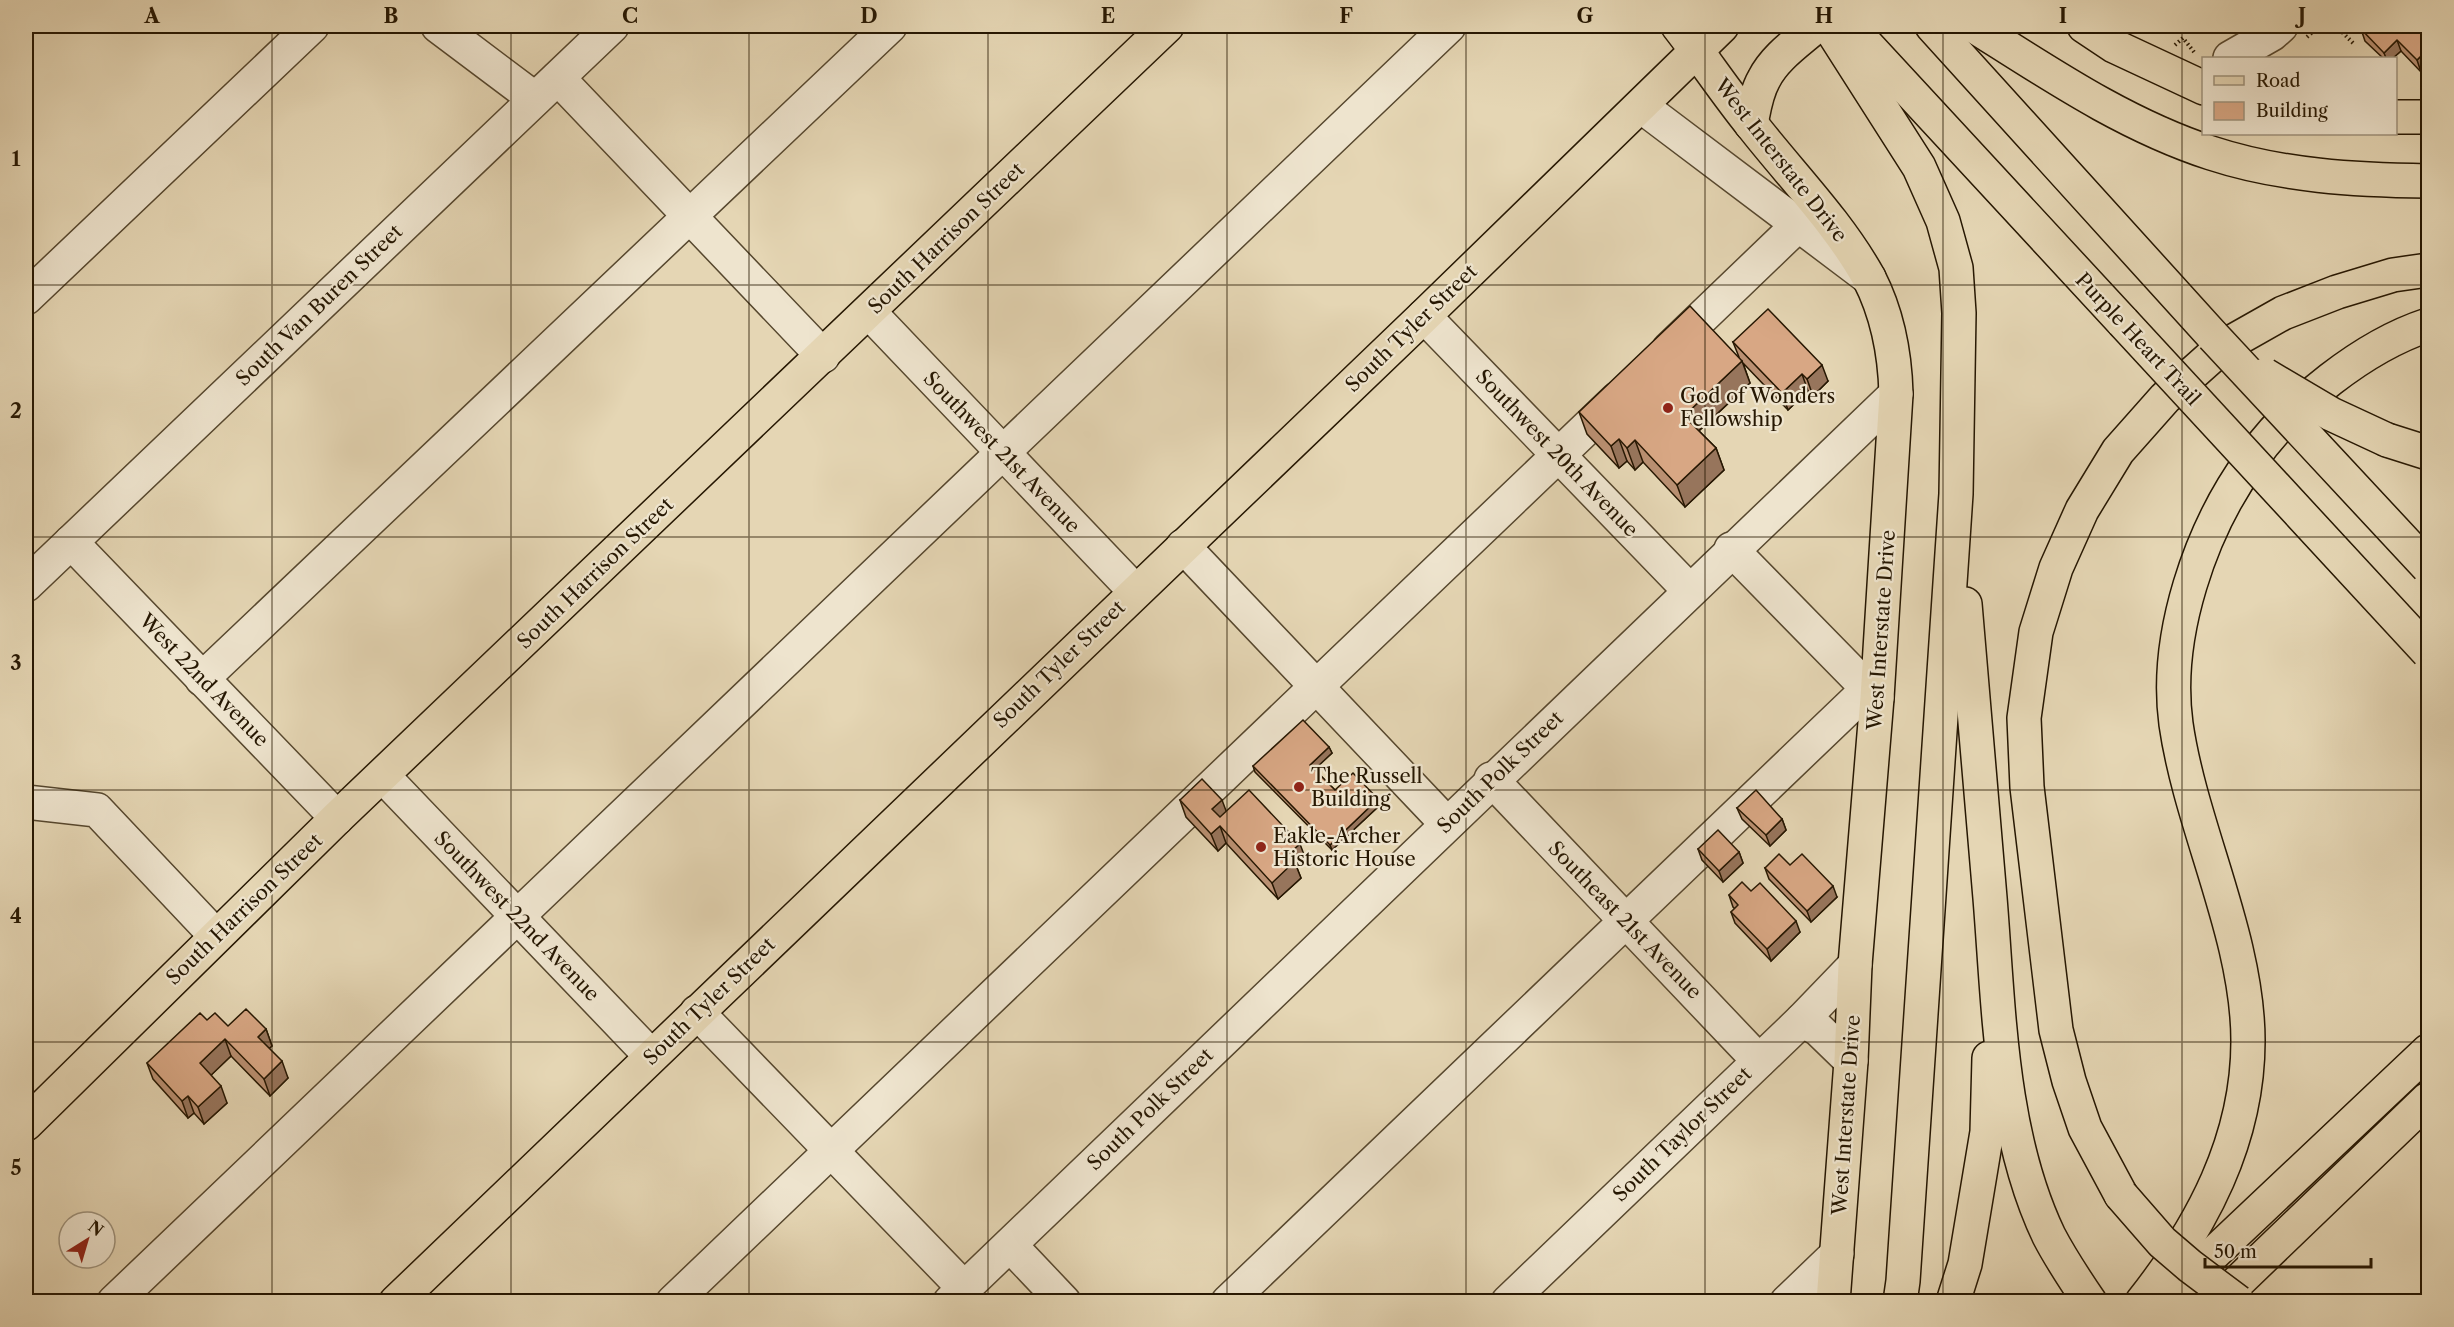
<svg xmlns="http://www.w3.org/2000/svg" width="2454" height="1327" font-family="'Libre Caslon Text',serif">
	<rect width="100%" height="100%" fill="#e5d6b4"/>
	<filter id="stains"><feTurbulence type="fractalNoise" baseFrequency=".00333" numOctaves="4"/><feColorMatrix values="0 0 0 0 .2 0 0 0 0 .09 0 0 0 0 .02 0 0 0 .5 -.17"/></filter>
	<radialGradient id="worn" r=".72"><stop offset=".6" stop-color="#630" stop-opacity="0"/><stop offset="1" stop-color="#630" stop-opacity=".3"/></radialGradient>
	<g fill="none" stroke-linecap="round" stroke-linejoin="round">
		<defs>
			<g id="minor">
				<path d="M438 26 535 99"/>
				<path d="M2230 58 2272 34 2281 26"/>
				<path d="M558 78 823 356"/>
				<path d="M1641 106 1869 278"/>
				<path d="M26 298 312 26"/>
				<path d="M869 312 1135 591"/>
				<path d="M1424 316 1689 590"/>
				<path d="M1669 349 1797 226"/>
				<path d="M71 542 337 818"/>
				<path d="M1183 546 1446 823"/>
				<path d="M1731 549 1877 698"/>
				<path d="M26 585 612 26"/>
				<path d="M202 679 890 26"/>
				<path d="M383 776 651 1056"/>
				<path d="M1491 779 1759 1061"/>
				<path d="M26 802 97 810 216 936"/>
				<path d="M697 1012 964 1288"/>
				<path d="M1802 1020 1818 1029 1851 1061"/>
				<path d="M1010 1245 1064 1302"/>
				<path d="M114 1302 1449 26"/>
				<path d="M673 1302 1617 399"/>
				<path d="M950 1302 1896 394"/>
				<path d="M1228 1302 1868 689"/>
				<path d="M1508 1302 1802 1020 1855 965"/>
				<path d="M1787 1302 1837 1254"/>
			</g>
			<g id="major">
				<path d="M1678 26C1703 58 1726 93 1752 125 1791 175 1838 222 1869 278 1887 313 1895 355 1896 394L1877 698 1855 965 1851 1061 1833 1302"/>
				<path d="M2084 26 2114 46 2204 88"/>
				<path d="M2396 117H2428"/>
				<path d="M1751 124C1754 109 1756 93 1764 79 1775 57 1798 42 1816 26"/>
				<path d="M26 1124 337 818 1167 26"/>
				<path d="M396 1302 1424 316 1722 26"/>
			</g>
			<g id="highway">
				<path d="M1829 26 1919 167 1943 221 1956 268 1959 313 1956 494 1903 1281 1900 1302"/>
				<path d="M1932 26 2213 336"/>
				<path d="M1974 26C2050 74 2125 125 2211 153 2281 176 2356 180 2428 181"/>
				<path d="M1851 28 2123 322"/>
				<path d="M2387 440 2428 453"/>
				<path d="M1965 604C1974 702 1982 800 1990 898 1999 1008 2000 1134 2049 1236 2061 1259 2075 1280 2090 1302"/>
				<path d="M2121 1195 2085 1128 2069 1081 2056 1030 2027 787 2024 718 2036 632 2056 568 2082 510 2118 451 2165 398 2221 348 2283 313 2337 292 2393 275 2428 270"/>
				<path d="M2175 1290 2428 1051"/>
				<path d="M1953 1302 1965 1264 1987 1132 1989 1058"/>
				<path d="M2142 1302C2202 1226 2248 1140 2248 1041 2248 936 2191 828 2176 724 2164 636 2200 530 2252 459 2291 404 2364 346 2428 325"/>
				<path d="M2217 1302 2428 1099"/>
			</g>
		</defs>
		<!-- minor casing -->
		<use href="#minor" stroke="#56472e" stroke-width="36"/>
		<!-- major casing -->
		<use href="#major" stroke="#261702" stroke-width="36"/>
		<!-- highway casing -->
		<use href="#highway" stroke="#261702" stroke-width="36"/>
		<!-- path -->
		<g stroke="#261702" stroke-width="4" stroke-dasharray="1.5 3" stroke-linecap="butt">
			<path d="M2336 26 2354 44"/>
			<path d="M2307 37 2319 26"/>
			<path d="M2175 45 2183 38 2194 52"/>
		</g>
		<!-- minor -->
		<use href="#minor" stroke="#eee4ce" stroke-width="33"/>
		<!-- major -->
		<use href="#major" stroke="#e5d6b4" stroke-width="33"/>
		<!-- highway -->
		<use href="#highway" stroke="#e5d6b4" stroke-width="33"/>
		<defs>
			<g id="highway-bridge">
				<path d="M2123 322 2428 652"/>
				<path d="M2213 336 2428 567"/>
				<path d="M2265 375 2331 414 2387 440"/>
				<path d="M2121 1195 2162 1242 2190 1266 2238 1302"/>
			</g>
		</defs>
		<!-- highway-bridge casing -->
		<use href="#highway-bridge" stroke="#261702" stroke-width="36" stroke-linecap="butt"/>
		<!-- highway-bridge -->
		<use href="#highway-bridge" stroke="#e5d6b4" stroke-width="33"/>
	</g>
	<!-- wall -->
	<g fill="#ba9072" stroke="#261702" stroke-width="1.5">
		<path d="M2365 26H2421L2418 29 2428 40V65L2421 72 2401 51 2393 58H2383L2365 41 2361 29Z"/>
		<path d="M1733 342 1828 381 1813 396 1808 391 1788 410 1743 363 1750 383 1699 431 1716 448 1724 470 1685 507 1643 462 1635 470 1627 461 1619 468 1587 434 1579 412 1739 357Z"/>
		<path d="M1329 747 1332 753 1314 769 1335 790 1378 799 1380 805 1332 850 1255 772 1253 766Z"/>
		<path d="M1180 800 1226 812 1306 860 1297 868 1301 878 1278 899 1226 843 1218 851 1186 817Z"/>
		<path d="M1737 808 1782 819 1786 830 1770 846 1742 819Z"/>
		<path d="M1698 849 1739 852 1743 863 1723 882 1702 860Z"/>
		<path d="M1765 868 1837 897 1811 922 1769 879Z"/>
		<path d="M1751 891 1800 932 1771 961 1735 923 1731 912 1735 909 1733 907 1729 895Z"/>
		<path d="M207 1020 228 1026 266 1029 272 1046 269 1048 288 1078 270 1096 231 1056 211 1075 227 1103 204 1124 194 1113 188 1118 153 1079 147 1063Z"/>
	</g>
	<!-- shaded-wall -->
	<g fill="#97755c" stroke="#261702" stroke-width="1.5">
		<path d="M2174 26H2182L2176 31Z"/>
		<path d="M2397 40 2401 51 2393 58H2386L2384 53Z"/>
		<path d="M2428 49V65L2421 72 2417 60Z"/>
		<path d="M1742 361 1750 383 1692 437 1684 416Z"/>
		<path d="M1822 365 1828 381 1813 396 1807 379Z"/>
		<path d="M1802 374 1808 391 1788 410 1782 393Z"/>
		<path d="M1619 439 1627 461 1619 468 1611 446Z"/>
		<path d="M1635 440 1643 462 1635 470 1627 448Z"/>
		<path d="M1716 448 1724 470 1685 507 1677 485Z"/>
		<path d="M1329 747 1332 753 1313 771 1310 765Z"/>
		<path d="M1378 799 1380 805 1332 850 1330 845Z"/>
		<path d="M1222 800 1228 816 1218 825 1212 809Z"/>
		<path d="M1782 819 1786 830 1770 846 1766 835Z"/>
		<path d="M1220 826 1226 843 1218 851 1211 834Z"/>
		<path d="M1300 844 1306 860 1297 868 1301 878 1278 899 1272 883 1288 854Z"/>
		<path d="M1739 852 1743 863 1723 882 1719 871Z"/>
		<path d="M1833 886 1837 897 1811 922 1807 911Z"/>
		<path d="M1796 921 1800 932 1771 961 1767 949Z"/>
		<path d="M266 1029 272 1046 264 1053 258 1037Z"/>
		<path d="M225 1039 231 1056 206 1080 200 1063Z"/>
		<path d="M282 1061 288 1078 270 1096 264 1079Z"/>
		<path d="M221 1086 227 1103 204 1124 198 1107Z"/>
		<path d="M188 1096 194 1113 188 1118 182 1101Z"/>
	</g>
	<!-- building -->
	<g fill="#d8a784" stroke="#261702" stroke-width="1.5">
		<path d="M2365 26H2415L2428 40V49L2417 60 2397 40 2384 53 2361 29Z"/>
		<path d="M1690 306 1742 361 1684 416 1716 448 1677 485 1635 440 1627 448 1619 439 1611 446 1579 412Z"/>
		<path d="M1768 309 1822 365 1807 379 1802 374 1782 393 1733 342Z"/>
		<path d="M1303 720 1329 747 1310 765 1335 790 1353 773 1378 799 1330 845 1253 766Z"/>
		<path d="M1202 779 1222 800 1212 809 1220 817 1249 790 1300 844 1288 854 1295 861 1272 883 1220 826 1211 834 1180 800Z"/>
		<path d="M1756 790 1782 819 1766 835 1737 808Z"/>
		<path d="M1718 830 1739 852 1719 871 1698 849Z"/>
		<path d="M1779 854 1790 865 1802 854 1833 886 1807 911 1765 868Z"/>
		<path d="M1742 882 1751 891 1760 883 1796 921 1767 949 1731 912 1738 905 1729 895Z"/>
		<path d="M246 1009 266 1029 258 1037 282 1061 264 1079 225 1039 200 1063 221 1086 198 1107 188 1096 182 1101 147 1063 200 1013 207 1020 215 1013 228 1026Z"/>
	</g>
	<!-- grid -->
	<path fill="none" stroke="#261702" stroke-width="1.5" stroke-opacity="0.55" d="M272 26V1302M511 26V1302M749 26V1302M988 26V1302M1227 26V1302M1466 26V1302M1705 26V1302M1943 26V1302M2182 26V1302M26 285H2428M26 537H2428M26 790H2428M26 1042H2428"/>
	<!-- markers -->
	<g fill="#8f2418" stroke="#eee4ce" stroke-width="2">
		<circle cx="1668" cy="408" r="6"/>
		<circle cx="1299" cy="787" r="6"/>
		<circle cx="1261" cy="847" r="6"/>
	</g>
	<g text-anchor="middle" stroke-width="4.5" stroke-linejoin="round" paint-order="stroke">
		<!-- street labels -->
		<g font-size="20" fill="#261702" stroke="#eee4ce">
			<text transform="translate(1781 160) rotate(52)" y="7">West Interstate Drive</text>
			<text transform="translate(946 238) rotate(-44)" y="7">South Harrison Street</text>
			<text transform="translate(319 305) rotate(-44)" y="7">South Van Buren Street</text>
			<text transform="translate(1411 328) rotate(-44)" y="7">South Tyler Street</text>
			<text transform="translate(2138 339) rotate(47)" y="7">Purple Heart Trail</text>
			<text transform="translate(1002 452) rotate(46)" y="7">Southwest 21st Avenue</text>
			<text transform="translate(1557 453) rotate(46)" y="7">Southwest 20th Avenue</text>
			<text transform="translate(595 573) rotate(-44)" y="7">South Harrison Street</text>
			<text transform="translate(1881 630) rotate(-86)" y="7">West Interstate Drive</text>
			<text transform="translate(1059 664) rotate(-44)" y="7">South Tyler Street</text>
			<text transform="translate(204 680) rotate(46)" y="7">West 22nd Avenue</text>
			<text transform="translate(1500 772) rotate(-44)" y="7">South Polk Street</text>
			<text transform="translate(244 909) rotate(-44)" y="7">South Harrison Street</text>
			<text transform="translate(517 916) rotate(46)" y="7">Southwest 22nd Avenue</text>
			<text transform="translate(1625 920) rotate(46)" y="7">Southeast 21st Avenue</text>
			<text transform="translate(709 1001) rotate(-44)" y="7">South Tyler Street</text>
			<text transform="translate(1150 1109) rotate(-44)" y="7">South Polk Street</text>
			<text transform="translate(1846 1115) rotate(-86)" y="7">West Interstate Drive</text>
			<text transform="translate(1682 1134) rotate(-44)" y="7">South Taylor Street</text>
		</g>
		<!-- poi labels -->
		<g font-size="20" fill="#261702" stroke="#eee4ce" text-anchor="start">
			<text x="1680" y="403">God of Wonders<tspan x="1680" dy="23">Fellowship</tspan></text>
			<text x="1311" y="783">The Russell<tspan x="1311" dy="23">Building</tspan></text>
			<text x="1273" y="843">Eakle-Archer<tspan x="1273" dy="23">Historic House</tspan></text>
		</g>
	</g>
	<!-- margin -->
	<rect width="2454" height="1327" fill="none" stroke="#e5d6b4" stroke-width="66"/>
	<!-- legend -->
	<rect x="2202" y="57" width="195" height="78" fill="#eee4ce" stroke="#9e927c" stroke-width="1.5"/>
	<rect x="2214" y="76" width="30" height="9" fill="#e5d6b4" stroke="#9e927c" stroke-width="1.5"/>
	<text x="2256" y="87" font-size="18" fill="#261702">Road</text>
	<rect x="2214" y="102" width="30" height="18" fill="#d8a784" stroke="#9e927c" stroke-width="1.5"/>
	<text x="2256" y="117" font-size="18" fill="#261702">Building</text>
	<!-- north arrow -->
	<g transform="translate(87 1240) rotate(37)"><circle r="28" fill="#eee4ce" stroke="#9e927c" stroke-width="1.5"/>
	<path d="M0-4.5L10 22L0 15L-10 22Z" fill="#8f2418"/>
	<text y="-9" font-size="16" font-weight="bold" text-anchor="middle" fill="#261702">N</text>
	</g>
	<!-- scale -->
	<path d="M2205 1258v9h166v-9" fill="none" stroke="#261702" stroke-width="3"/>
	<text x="2214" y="1258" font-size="18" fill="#261702" stroke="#eee4ce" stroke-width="4.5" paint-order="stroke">50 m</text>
	<rect x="33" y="33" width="2388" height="1261" fill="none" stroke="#261702" stroke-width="2"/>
	<g font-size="20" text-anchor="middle" font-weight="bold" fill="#261702">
		<text x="152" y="23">A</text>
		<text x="391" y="23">B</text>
		<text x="630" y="23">C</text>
		<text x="869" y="23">D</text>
		<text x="1108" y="23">E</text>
		<text x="1346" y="23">F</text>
		<text x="1585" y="23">G</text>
		<text x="1824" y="23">H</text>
		<text x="2063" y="23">I</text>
		<text x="2302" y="23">J</text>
		<text x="16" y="166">1</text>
		<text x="16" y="418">2</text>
		<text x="16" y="670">3</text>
		<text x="16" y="923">4</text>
		<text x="16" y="1175">5</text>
	</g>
	<rect width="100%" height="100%" filter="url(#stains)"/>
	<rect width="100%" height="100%" fill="url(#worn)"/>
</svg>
